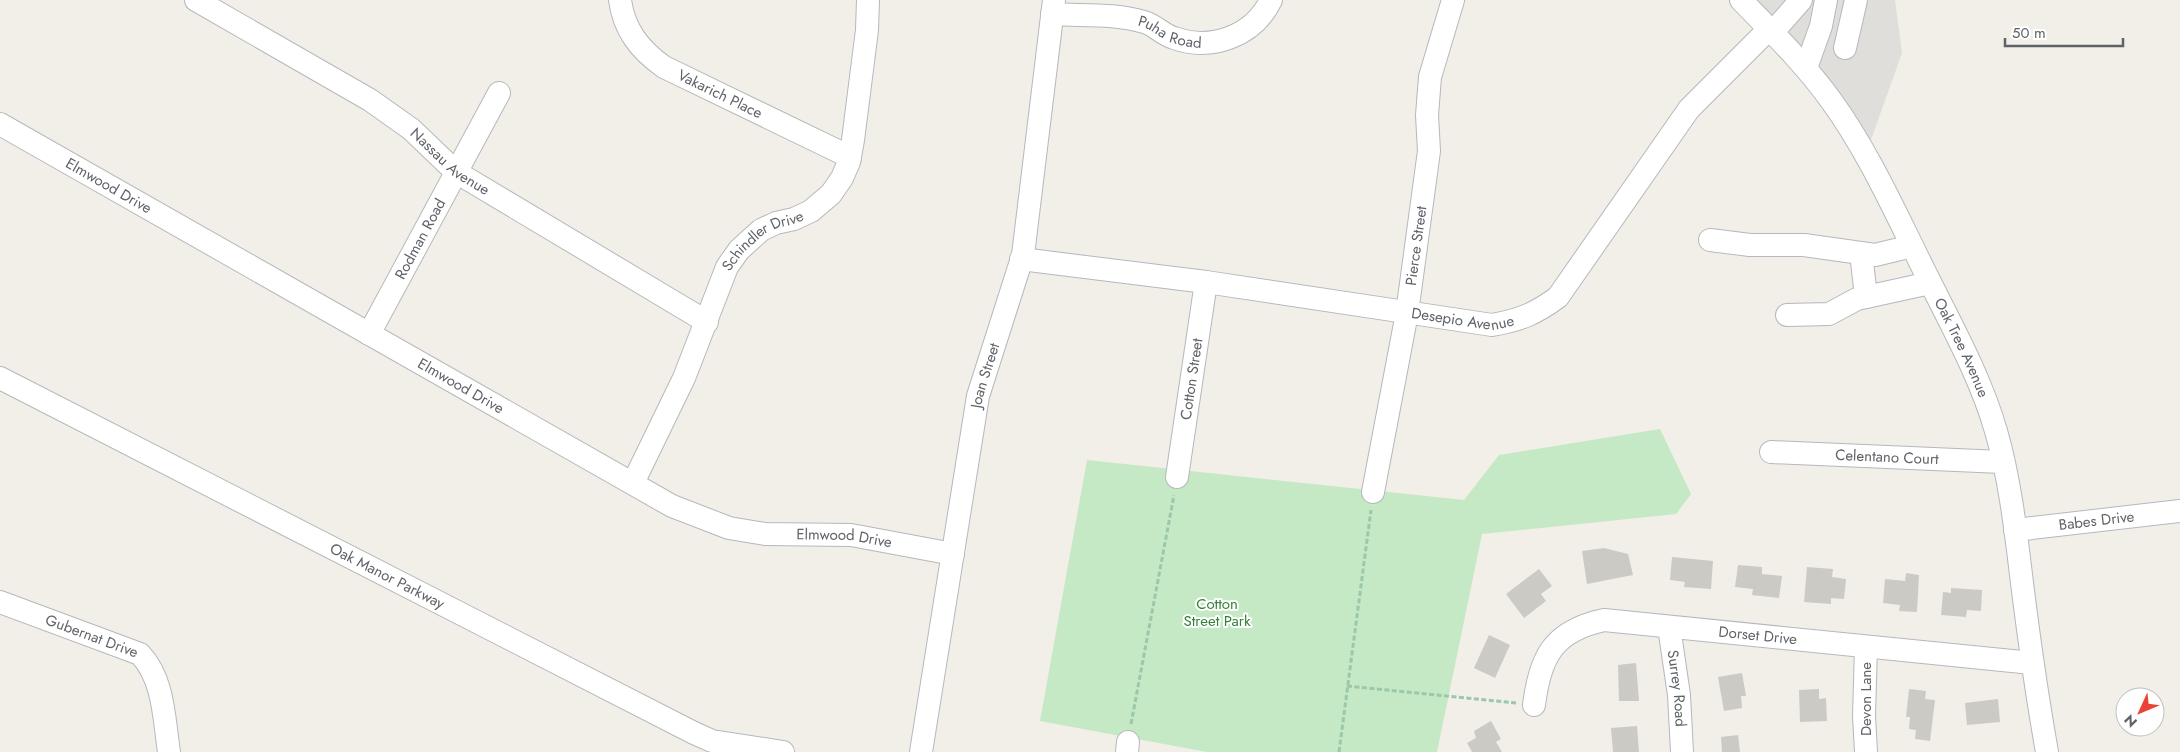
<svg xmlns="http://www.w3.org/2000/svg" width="2180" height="752" font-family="Jost,sans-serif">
	<rect width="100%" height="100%" fill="#f1efe8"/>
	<!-- industrial -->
	<path fill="#e0deda" d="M1743 0H1895L1902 53 1868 148Z"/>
	<!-- green -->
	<path fill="#c5e8c5" d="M1660 429 1691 494 1676 514 1482 534 1437 752H1207L1040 721 1087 460 1464 500 1499 455Z"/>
	<!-- building -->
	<g fill="#cccac5">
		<path d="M1604 548 1628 554 1633 575 1587 584 1582 551Z"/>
		<path d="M1672 557 1713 561 1711 589 1684 587 1685 582 1670 580Z"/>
		<path d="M1738 565 1762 567V574L1782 576 1779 598 1752 595 1753 589 1735 587Z"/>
		<path d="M1807 567 1833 569 1832 577 1846 579 1844 599 1831 598V604L1804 602Z"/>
		<path d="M1539 569 1552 586 1541 594 1546 601 1524 618 1506 594Z"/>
		<path d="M1906 573 1919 575 1917 612 1899 611 1900 605 1883 603 1885 579 1905 581Z"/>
		<path d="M1951 588 1982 590 1981 611 1967 610 1966 617 1941 615 1943 592 1951 593Z"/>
		<path d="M1489 635 1510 645 1495 678 1474 668Z"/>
		<path d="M1636 663 1639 701H1619L1618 665Z"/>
		<path d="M1742 673 1746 696H1741L1742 708 1724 711 1718 677Z"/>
		<path d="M1819 689V699L1826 698 1827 721 1800 722 1799 690Z"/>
		<path d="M1909 689 1926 691 1925 699 1935 700 1930 741 1915 739 1916 730 1909 729 1910 717H1906Z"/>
		<path d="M1998 699 2000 722 1967 725 1965 703Z"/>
		<path d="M1491 721 1501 739 1496 742 1502 752H1472L1467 743 1476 738 1474 731Z"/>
		<path d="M1637 726 1639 752H1613L1611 728Z"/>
		<path d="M1738 735 1740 752H1722L1721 737Z"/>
	</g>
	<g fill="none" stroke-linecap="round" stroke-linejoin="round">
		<defs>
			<g id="minor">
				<path id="s1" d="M196 0 370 100 411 129 456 172 707 322"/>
				<path id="s2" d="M620 0C624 30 640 50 664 67L850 157"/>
				<path id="s3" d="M1741 0C1772 32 1804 63 1830 99 1871 155 1899 221 1930 282 1954 330 1981 379 1996 431 2010 479 2016 533 2022 583 2029 639 2037 696 2047 752"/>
				<path id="s4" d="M1052 14C1082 16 1115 13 1144 22 1155 25 1163 35 1174 38 1211 51 1253 37 1271 0"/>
				<path d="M1772 33 1801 0"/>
				<path d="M1845 48 1856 0"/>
				<path d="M1806 68 1821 26 1826 0"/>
				<path id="s5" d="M0 124 672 506 729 528 765 534 851 535 953 554"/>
				<path d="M1710 240 1750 245H1804L1875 255 1912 246"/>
				<path d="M1861 253 1866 297"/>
				<path id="s6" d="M1021 259 1206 282 1492 325C1520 320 1535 314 1558 297L1689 109 1769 29"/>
				<path d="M1787 315 1829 314 1857 299 1930 283"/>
				<path id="s7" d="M369 334 499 93"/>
				<path id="s8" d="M0 378 694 733 712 741 783 752"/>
				<path id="s9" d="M1771 452 2002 462"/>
				<path id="s10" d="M1177 477 1206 282"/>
				<path id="s11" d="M633 483 684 378 727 267 739 250 761 230 776 223 794 219 811 211 831 194 842 178 849 162 853 140 867 30 868 0"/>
				<path id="s12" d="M1373 492 1407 313 1429 151 1427 115 1430 77 1453 0"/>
				<path id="s13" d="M2015 530 2180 511"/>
				<path id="s14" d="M0 602 140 654C164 679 164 719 169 752"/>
				<path id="s15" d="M1669 627 1679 695 1682 752"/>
				<path d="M1866 647 1864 716 1866 752"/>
				<path id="s16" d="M1534 705C1540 657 1553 631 1604 620L2032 663"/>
				<path id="s17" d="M921 752 978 396 1023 255 1054 0"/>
				<path d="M1127 752 1128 742"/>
			</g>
		</defs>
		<!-- minor casing -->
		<use href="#minor" stroke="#b5b8bc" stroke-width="24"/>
		<!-- path -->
		<g stroke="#9cc7a9" stroke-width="3" stroke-dasharray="5 2.5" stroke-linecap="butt">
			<path d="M1347 686 1516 703"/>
			<path d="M1131 724 1174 495"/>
			<path d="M1339 752 1371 510"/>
		</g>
		<!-- minor -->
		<use href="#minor" stroke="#fff" stroke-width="22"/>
	</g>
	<g text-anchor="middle" stroke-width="4" stroke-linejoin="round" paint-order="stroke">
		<!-- street labels -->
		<g font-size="15" fill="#5f6368" stroke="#fff">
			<text dy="5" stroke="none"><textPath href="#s4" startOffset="121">Puha Road</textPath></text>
			<text dy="5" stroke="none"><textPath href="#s2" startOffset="145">Vakarich Place</textPath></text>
			<text dy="5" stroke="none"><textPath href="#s1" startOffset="302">Nassau Avenue</textPath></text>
			<text dy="5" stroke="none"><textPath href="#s5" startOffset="125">Elmwood Drive</textPath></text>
			<text dy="5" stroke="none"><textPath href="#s7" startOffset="108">Rodman Road</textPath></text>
			<text dy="5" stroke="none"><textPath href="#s11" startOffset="282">Schindler Drive</textPath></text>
			<text dy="5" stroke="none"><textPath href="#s12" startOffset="250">Pierce Street</textPath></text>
			<text dy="5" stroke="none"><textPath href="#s6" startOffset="446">Desepio Avenue</textPath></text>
			<text dy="5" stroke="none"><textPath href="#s3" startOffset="415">Oak Tree Avenue</textPath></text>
			<text dy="5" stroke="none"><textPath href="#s17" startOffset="382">Joan Street</textPath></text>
			<text dy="5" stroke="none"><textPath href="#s10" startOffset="99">Cotton Street</textPath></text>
			<text dy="5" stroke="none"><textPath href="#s5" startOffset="530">Elmwood Drive</textPath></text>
			<text dy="5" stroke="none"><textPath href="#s9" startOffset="116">Celentano Court</textPath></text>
			<text dy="5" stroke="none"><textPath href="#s13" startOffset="82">Babes Drive</textPath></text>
			<text dy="5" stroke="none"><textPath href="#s5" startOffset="950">Elmwood Drive</textPath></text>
			<text dy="5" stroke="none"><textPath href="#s8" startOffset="435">Oak Manor Parkway</textPath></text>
			<text dy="5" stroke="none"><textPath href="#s14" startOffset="98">Gubernat Drive</textPath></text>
			<text dy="5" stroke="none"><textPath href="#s16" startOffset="275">Dorset Drive</textPath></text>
			<text dy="5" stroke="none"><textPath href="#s15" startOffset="62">Surrey Road</textPath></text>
			<text transform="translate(1866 699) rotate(-90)" y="5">Devon Lane</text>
		</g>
		<!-- park labels -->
		<g font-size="15" fill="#348238" stroke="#fff">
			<text x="1217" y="609">Cotton<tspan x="1217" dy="17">Street Park</tspan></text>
		</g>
	</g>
	<!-- north arrow -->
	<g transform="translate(2140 712) rotate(226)"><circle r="24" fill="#ffffff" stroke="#bfc1c3"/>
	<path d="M0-4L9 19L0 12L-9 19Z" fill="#ea4335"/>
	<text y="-8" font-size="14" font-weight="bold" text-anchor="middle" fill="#5f6368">N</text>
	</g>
	<!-- scale -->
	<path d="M2005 38v8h118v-8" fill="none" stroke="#5f6368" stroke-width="2.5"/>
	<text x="2012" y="38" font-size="15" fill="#5f6368" stroke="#ffffff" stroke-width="4" paint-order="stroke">50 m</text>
</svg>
